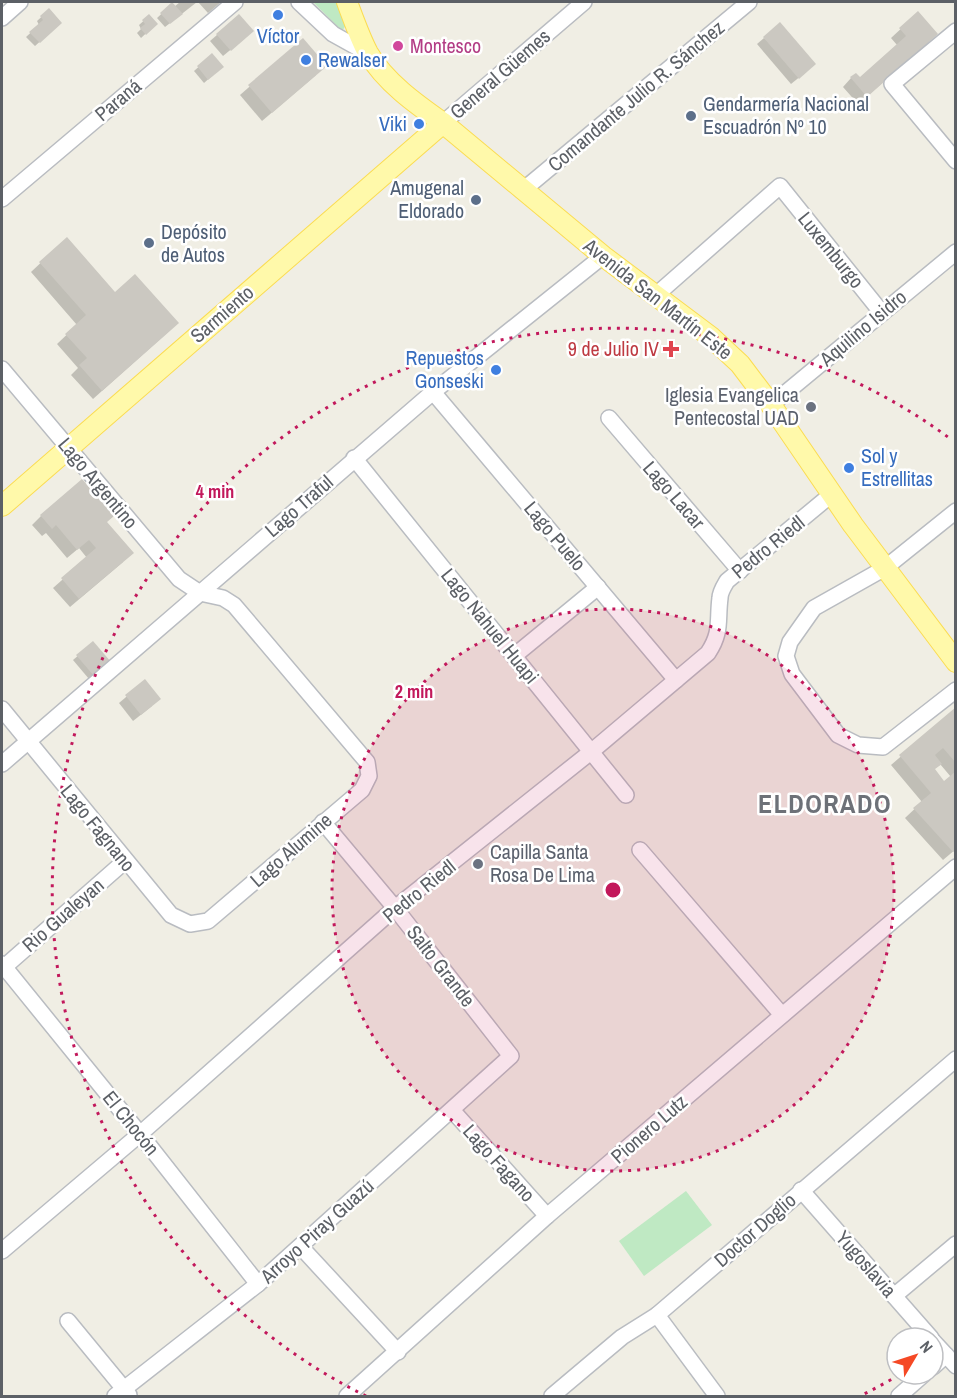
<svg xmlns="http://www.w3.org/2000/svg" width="957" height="1398" font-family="'Archivo Narrow',sans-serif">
	<rect width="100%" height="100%" fill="#f0eee4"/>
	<!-- green -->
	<g fill="#bfe9c3">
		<path d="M313 2H338L347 24 342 31Z"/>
		<path d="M686 1191 712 1225 644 1276 619 1241Z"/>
	</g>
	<!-- shadow -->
	<g fill="#0003" fill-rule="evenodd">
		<path d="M180 2H197L165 27 157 18 172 4 174 7Z"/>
		<path d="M198 2H221L208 13Z"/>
		<path d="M49 10 56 27 35 46 26 37 39 25 37 21Z"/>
		<path d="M918 13 928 43 858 104 843 87 851 78 859 79 897 45 891 38Z"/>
		<path d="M149 16 156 24 141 38 137 33 141 29 139 25Z"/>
		<path d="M239 16 246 37 223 56 210 41Z"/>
		<path d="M764 38 807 71 791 84 757 44Z"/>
		<path d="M303 40 316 75 262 121 240 95Z"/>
		<path d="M212 55 222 67 204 83 194 71Z"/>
		<path d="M66 239 115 294 168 332 93 399 71 375 78 368 57 344 77 325 31 272Z"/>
		<path d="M41 516 106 522 123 562 70 607 53 588 87 558 79 548 67 558 46 533 42 536 32 525Z"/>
		<path d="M93 643 105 666 89 679 73 660Z"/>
		<path d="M145 681 152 706 133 721 119 703Z"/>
		<path d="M956 709V849L943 860 905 818 922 802 891 765ZM940 764 951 777 944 783 933 770Z"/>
	</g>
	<!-- building -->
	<g fill="#cbc8c1">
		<path d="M172 2 183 14 170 24 160 13Z"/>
		<path d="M49 8 62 23 40 43 29 32 43 20 40 16Z"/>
		<path d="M918 11 938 34 867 97 850 77 856 73 860 77 906 36 899 28Z"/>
		<path d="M149 14 158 24 146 35 140 28 145 24 142 20Z"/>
		<path d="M239 14 254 31 231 51 216 34Z"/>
		<path d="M780 22 816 64 799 79 763 37Z"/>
		<path d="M303 38 327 66 272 113 248 85Z"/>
		<path d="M212 53 224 67 208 80 197 66Z"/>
		<path d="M67 237 115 292 135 274 179 323 102 391 79 365 87 358 65 334 86 315 39 262Z"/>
		<path d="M82 479 114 516 107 522 134 553 79 599 61 578 96 548 89 540 77 550 56 525 52 529 40 515Z"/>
		<path d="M93 641 111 662 94 676 76 655Z"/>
		<path d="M145 679 161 699 141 715 125 695Z"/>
		<path d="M956 707V763L943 748 935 755 942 764 935 769 944 781 956 771V850L953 852 913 808 931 793 899 755Z"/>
	</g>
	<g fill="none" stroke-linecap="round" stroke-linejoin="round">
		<defs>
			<g id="minor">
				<path d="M299 2 333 34 369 54"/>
				<path d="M2 18 20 2"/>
				<path d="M956 31 892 84 956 161"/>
				<path d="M443 123 584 2"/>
				<path d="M522 191 749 2"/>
				<path d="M2 199 235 2"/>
				<path d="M655 296 780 186 882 313"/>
				<path d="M2 369 179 579 200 593 223 598 234 605 367 762 369 776 362 790 208 921 190 924 171 915 2 709"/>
				<path d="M433 392 676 680"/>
				<path d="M771 405 956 252"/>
				<path d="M609 418 740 571"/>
				<path d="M354 458 626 795"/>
				<path d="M956 511 885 568 814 608 790 642 786 656 792 674 838 735 858 745 883 747 956 690"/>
				<path d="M514 656 598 587"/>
				<path d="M2 764 433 392 603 256"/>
				<path d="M640 850 782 1015"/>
				<path d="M2 964 140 1134 258 1284"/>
				<path d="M2 969 125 861"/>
				<path d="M452 1110 547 1216"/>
				<path d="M801 1190 931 1338"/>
				<path d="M301 1247 398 1352"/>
				<path d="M2 1251 140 1134 395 908 592 751 708 653C722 632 717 621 720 598 720 592 724 586 727 581L832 494"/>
				<path d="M894 1296 956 1244"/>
				<path d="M657 1315 717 1396"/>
				<path d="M68 1321 129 1395"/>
				<path d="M933 1341 956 1366"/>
				<path d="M933 1367 946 1355"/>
				<path d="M115 1396 258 1284 511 1056 395 908 323 822"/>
				<path d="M347 1396 547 1216 956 867"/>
				<path d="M552 1396 622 1337 657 1315 956 1059"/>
				<path d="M899 1396 924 1374"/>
			</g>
			<g id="major">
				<path d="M347 2C353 18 360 38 368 53 385 82 416 104 443 123L603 256 711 337 740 364 771 405 853 525 956 662"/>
				<path d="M2 506 443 123"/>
			</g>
		</defs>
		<!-- minor casing -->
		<use href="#minor" stroke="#b9bcc1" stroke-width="18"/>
		<!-- major casing -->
		<use href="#major" stroke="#fbdc52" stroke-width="22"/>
		<!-- minor -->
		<use href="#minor" stroke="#fff" stroke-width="15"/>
		<!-- major -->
		<use href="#major" stroke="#fff9aa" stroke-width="20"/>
	</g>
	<!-- distance rings -->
	<circle cx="613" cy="890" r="281" fill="#c2185b" fill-opacity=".12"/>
	<g fill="none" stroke="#c2185b" stroke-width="3" stroke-dasharray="3 6">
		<circle cx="613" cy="890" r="281"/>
		<path d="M899 1375A563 563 0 0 1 860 1396M366 1396A563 563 0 1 1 952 440"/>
	</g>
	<!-- markers -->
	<g fill="#3f7fe0" stroke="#fff" stroke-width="2">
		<circle cx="278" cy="15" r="6"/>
		<circle cx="306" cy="60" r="6"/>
		<circle cx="419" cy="124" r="6"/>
		<circle cx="496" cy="370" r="6"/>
		<circle cx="849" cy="468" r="6"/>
	</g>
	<circle fill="#d1479c" stroke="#fff" stroke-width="2" cx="398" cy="46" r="6"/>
	<g fill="#5c6f8a" stroke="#fff" stroke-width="2">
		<circle cx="691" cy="116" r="6"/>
		<circle cx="476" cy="200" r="6"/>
		<circle cx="149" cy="243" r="6"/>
	</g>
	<path fill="#e0444e" stroke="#fff" stroke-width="2" d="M668 340h6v6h6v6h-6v6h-6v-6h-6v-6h6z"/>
	<g fill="#6b7280" stroke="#fff" stroke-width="2">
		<circle cx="811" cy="407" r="6"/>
		<circle cx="478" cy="864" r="6"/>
	</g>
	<g text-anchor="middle" stroke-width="5" stroke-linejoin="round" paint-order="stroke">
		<!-- shop labels -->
		<g font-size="20" fill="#366cbe" stroke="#fff" text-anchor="start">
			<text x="278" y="43" text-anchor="middle">Víctor</text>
			<text x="318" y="67">Rewalser</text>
			<text x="407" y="131" text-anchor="end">Viki</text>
			<text x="484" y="365" text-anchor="end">Repuestos<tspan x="484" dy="23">Gonseski</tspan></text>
			<text x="861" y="463">Sol y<tspan x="861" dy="23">Estrellitas</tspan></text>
		</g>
		<!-- hotel labels -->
		<g font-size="20" fill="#b23c85" stroke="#fff" text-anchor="start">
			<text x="410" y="53">Montesco</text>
		</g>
		<!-- street labels -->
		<g font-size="20" fill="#5c6066" stroke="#fff">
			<text transform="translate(500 74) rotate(-41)" y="7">General Güemes</text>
			<text transform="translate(636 96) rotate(-40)" y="7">Comandante Julio R. Sánchez</text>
			<text transform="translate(118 100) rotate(-40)" y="7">Paraná</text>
			<text transform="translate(831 250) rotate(51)" y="7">Luxemburgo</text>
			<text transform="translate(658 299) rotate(38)" y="7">Avenida San Martín Este</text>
			<text transform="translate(222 314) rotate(-41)" y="7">Sarmiento</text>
			<text transform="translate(863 328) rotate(-40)" y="7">Aquilino Isidro</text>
			<text transform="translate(98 483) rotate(50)" y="7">Lago Argentino</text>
			<text transform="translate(674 495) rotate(49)" y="7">Lago Lacar</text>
			<text transform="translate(299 506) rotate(-41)" y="7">Lago Traful</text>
			<text transform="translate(555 536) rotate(50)" y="7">Lago Puelo</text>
			<text transform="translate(768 547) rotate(-39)" y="7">Pedro Riedl</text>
			<text transform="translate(490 626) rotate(51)" y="7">Lago Nahuel Huapi</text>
			<text transform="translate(98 828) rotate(51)" y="7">Lago Fagnano</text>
			<text transform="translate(291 850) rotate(-41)" y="7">Lago Alumine</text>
			<text transform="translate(419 891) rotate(-39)" y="7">Pedro Riedl</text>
			<text transform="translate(63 915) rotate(-41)" y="7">Rio Gualeyan</text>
			<text transform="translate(441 966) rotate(52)" y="7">Salto Grande</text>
			<text transform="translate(131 1123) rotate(51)" y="7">El Chocón</text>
			<text transform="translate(649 1129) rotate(-41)" y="7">Pionero Lutz</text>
			<text transform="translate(499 1163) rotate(48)" y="7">Lago Fagano</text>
			<text transform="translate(755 1230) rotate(-41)" y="7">Doctor Doglio</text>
			<text transform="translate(317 1231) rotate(-42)" y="7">Arroyo Piray Guazú</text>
			<text transform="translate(866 1264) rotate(49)" y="7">Yugoslavia</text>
		</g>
		<!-- service labels -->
		<g font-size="20" fill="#4e5e75" stroke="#fff" text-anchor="start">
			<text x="703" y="111">Gendarmería Nacional<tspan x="703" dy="23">Escuadrón Nº 10</tspan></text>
			<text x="464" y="195" text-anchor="end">Amugenal<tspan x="464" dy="23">Eldorado</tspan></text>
			<text x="161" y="239">Depósito<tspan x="161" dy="23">de Autos</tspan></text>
		</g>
		<!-- health labels -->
		<g font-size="20" fill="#be3a42" stroke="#fff" text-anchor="end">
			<text x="659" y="356">9 de Julio IV</text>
		</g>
		<!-- worship labels -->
		<g font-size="20" fill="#5b616d" stroke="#fff" text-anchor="end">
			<text x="799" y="402">Iglesia Evangelica<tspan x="799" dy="23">Pentecostal UAD</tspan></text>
			<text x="490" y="859" text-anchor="start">Capilla Santa<tspan x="490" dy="23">Rosa De Lima</tspan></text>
		</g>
		<!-- district labels -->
		<g font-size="26" font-weight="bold" letter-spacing="1.5" fill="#6d7178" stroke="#fff">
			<text x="825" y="813">ELDORADO</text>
		</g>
	</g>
	<circle cx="613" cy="890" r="9" fill="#c2185b" stroke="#fff" stroke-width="3"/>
	<g font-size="18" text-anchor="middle" font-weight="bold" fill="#c2185b" stroke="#fff" stroke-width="5" stroke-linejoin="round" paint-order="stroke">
		<text x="215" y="498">4 min</text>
		<text x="414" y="698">2 min</text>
	</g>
	<!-- border -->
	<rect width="957" height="1398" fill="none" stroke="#5c6066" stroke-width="6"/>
	<!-- north arrow -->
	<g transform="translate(915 1356) rotate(51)"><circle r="28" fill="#ffffff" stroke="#bebfc2" stroke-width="1.5"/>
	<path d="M0-4.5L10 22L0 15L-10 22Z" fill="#f54925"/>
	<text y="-9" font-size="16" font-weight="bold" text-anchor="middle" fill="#5c6066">N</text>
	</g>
</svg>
